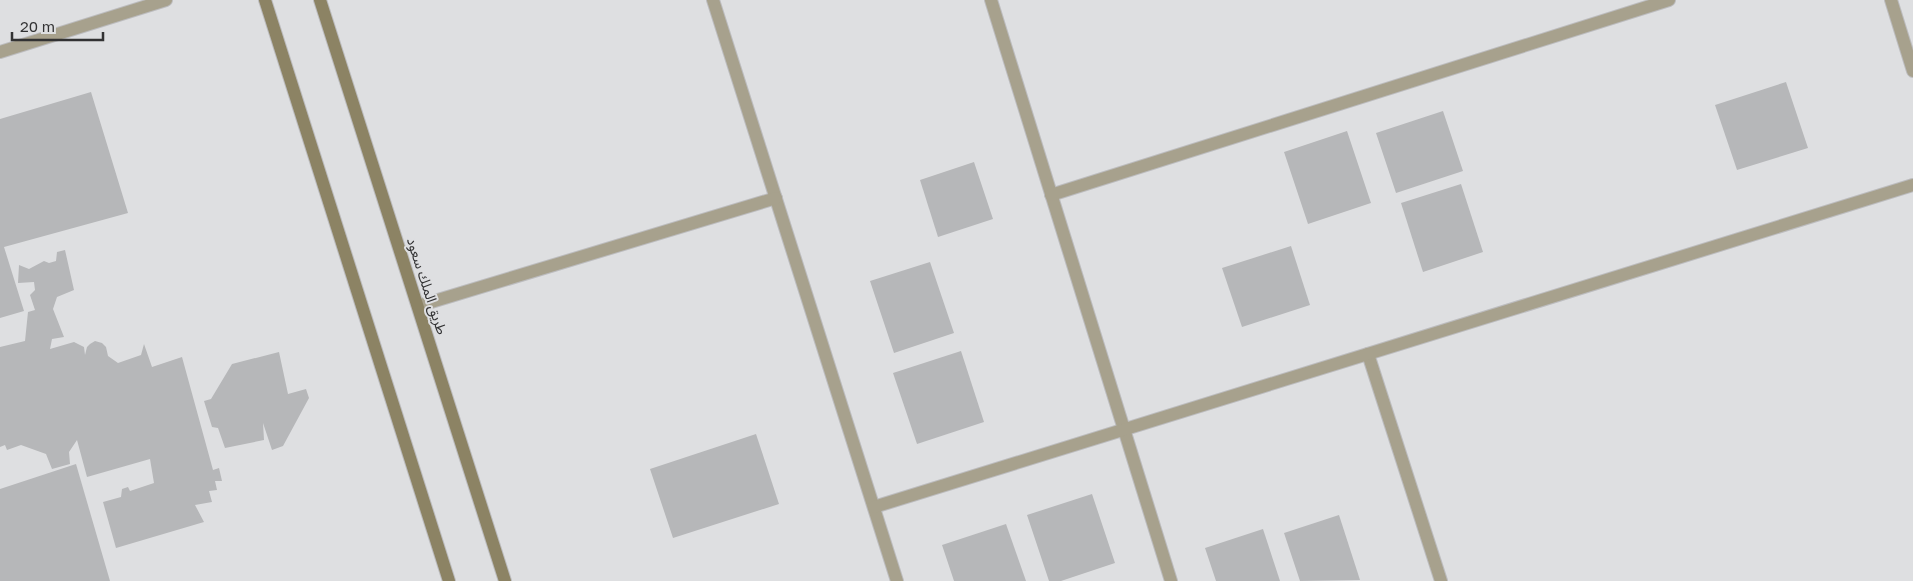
<svg xmlns="http://www.w3.org/2000/svg" width="1913" height="581" font-family="'Golos Text','Noto Sans Arabic',sans-serif">
	<rect width="100%" height="100%" fill="#dedfe1"/>
	<!-- building -->
	<g fill="#b6b7b9">
		<path d="M1786 82 1808 148 1737 170 1715 105Z"/>
		<path d="M91 92 128 213 4 247 24 311 0 318V119Z"/>
		<path d="M1443 111 1463 171 1396 193 1376 133Z"/>
		<path d="M1347 131 1371 203 1308 224 1284 152Z"/>
		<path d="M974 162 993 219 938 237 920 180Z"/>
		<path d="M1461 184 1483 252 1423 272 1401 203Z"/>
		<path d="M1291 246 1310 305 1242 327 1222 268Z"/>
		<path d="M65 250 74 290 57 297 53 309 64 337 52 339 50 349 74 342 84 347 85 355 87 347 90 344 95 341 102 343 106 347 108 356 118 363 141 355 144 344 152 367 182 357 213 470 219 468 222 481H215L217 490 209 491 212 502 195 505 204 522 116 548 103 502 121 497 122 489 128 487 130 491 154 483 150 459 87 477 77 440 69 452 70 464 52 469 46 454 21 445 7 450 5 445 0 447V347L25 341 28 312 35 310 30 295 35 290 34 282 18 283 19 265 29 269 44 261 49 263 56 261 57 252Z"/>
		<path d="M930 262 954 333 894 353 870 281Z"/>
		<path d="M961 351 984 422 917 444 893 373Z"/>
		<path d="M279 352 288 394 306 389 309 398 283 446 272 450 263 423 264 440 225 448 218 428 212 427 204 401 211 399 232 364Z"/>
		<path d="M756 434 779 504 673 538 650 469Z"/>
		<path d="M76 464 110 581H0V489Z"/>
		<path d="M1092 494 1115 563 1061 581H1049L1027 515Z"/>
		<path d="M1339 515 1360 580 1300 581 1284 533Z"/>
		<path d="M1006 524 1026 581H954L942 545Z"/>
		<path d="M1263 529 1280 581H1216L1205 548Z"/>
	</g>
	<g fill="none" stroke-linecap="round" stroke-linejoin="round">
		<defs>
			<g id="street">
				<path d="M713 0 897 581"/>
				<path d="M991 0 1171 581"/>
				<path d="M1891 0 1913 71"/>
				<path d="M0 52 166 0"/>
				<path d="M1051 195 1669 0"/>
				<path d="M418 306 776 198"/>
				<path d="M1368 354 1441 581"/>
				<path d="M874 507 1913 185"/>
			</g>
			<g id="secondary">
				<path d="M265 0 449 581"/>
				<path d="M320 0 505 581"/>
			</g>
		</defs>
		<!-- street casing -->
		<use href="#street" stroke="#bcbcbe" stroke-width="14"/>
		<!-- secondary casing -->
		<use href="#secondary" stroke="#bcbcbe" stroke-width="14"/>
		<!-- street -->
		<use href="#street" stroke="#a7a18d" stroke-width="12"/>
		<!-- secondary -->
		<use href="#secondary" stroke="#8c8364" stroke-width="12"/>
	</g>
	<g text-anchor="middle" stroke-width="4" stroke-linejoin="round" paint-order="stroke">
		<!-- street labels -->
		<g font-size="14" fill="#323233" stroke="#dedfe1">
			<text transform="translate(427 286) rotate(72)" y="5">طريق الملك سعود</text>
		</g>
	</g>
	<!-- scale -->
	<path d="M12 32v8h91v-8" fill="none" stroke="#323233" stroke-width="2.5"/>
	<text x="20" y="32" font-size="15" fill="#323233" stroke="#dedfe1" stroke-width="4" paint-order="stroke">20 m</text>
</svg>
